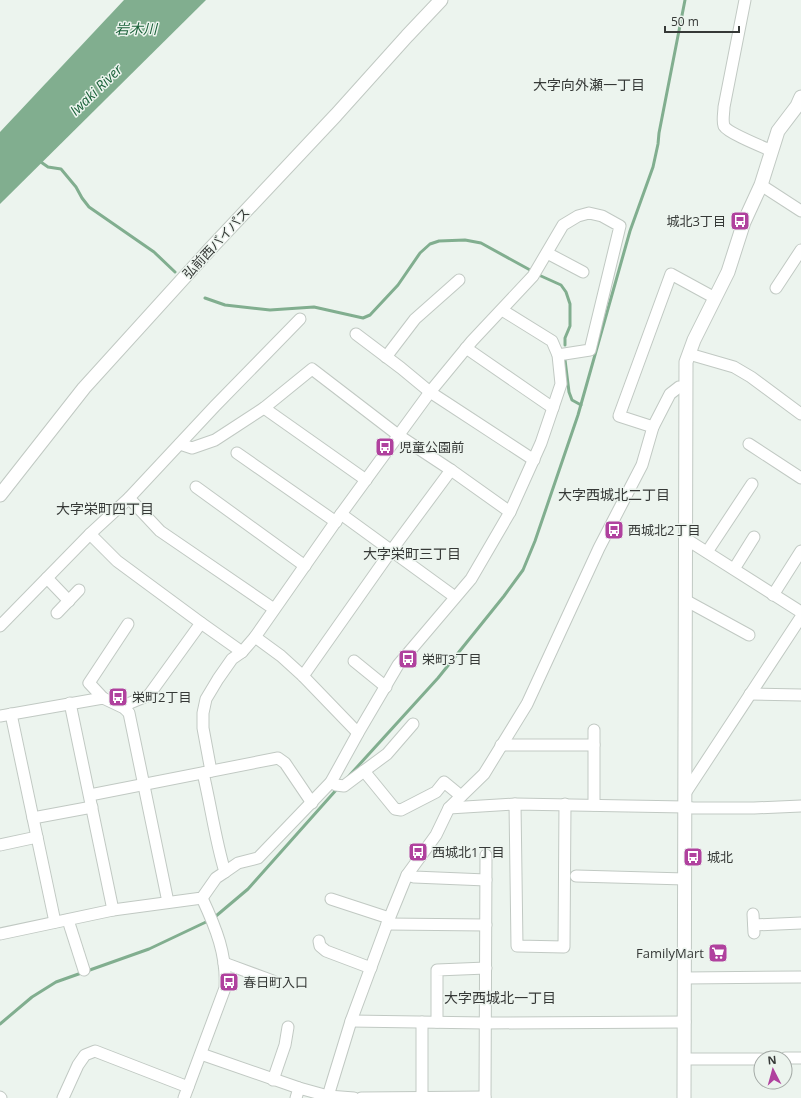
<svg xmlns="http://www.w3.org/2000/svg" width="801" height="1098" font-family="'Open Sans','Noto Sans JP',sans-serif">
	<rect width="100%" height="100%" fill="#ecf4ee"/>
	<!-- water -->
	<path fill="#81ae8f" d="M124 0H206L0 204V132Z"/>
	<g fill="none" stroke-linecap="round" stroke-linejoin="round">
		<!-- stream -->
		<g stroke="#81ae8f" stroke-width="3">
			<path d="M38 160 48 167 61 169 76 187 82 198 89 207 154 252 175 272"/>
			<path d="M205 298 225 305 270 310 314 307 363 318 370 315 398 285 420 253 430 244 439 241 465 240 481 243 541 276 561 285 566 292 570 304V326L565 338V345"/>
			<path d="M565 360 569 392 572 400 581 405"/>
			<path d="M348 777 438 678 504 596 523 570 535 541 578 415 630 231 653 167 658 144 659 133 685 0"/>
			<path d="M216 916 248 889 337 789"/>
			<path d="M0 1024 32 997 56 982 149 949 206 922"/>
		</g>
		<defs>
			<g id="minor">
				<path d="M745 0 724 107C724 113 722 120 724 126 728 133 763 147 772 151"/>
				<path d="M761 185 801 211"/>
				<path d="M547 253 583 272"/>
				<path d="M776 288 801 250"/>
				<path d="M356 334 401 368 430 392 534 460"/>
				<path d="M466 348 553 408"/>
				<path d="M689 354 734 367 751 377 801 414"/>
				<path d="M386 357 415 319 459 280"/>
				<path d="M264 408 366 480"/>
				<path d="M653 427 619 416 671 274 715 298"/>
				<path d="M180 444 192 448 215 440 264 408 312 369 398 435 451 470 510 512"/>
				<path d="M749 444 801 478"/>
				<path d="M237 453 336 522"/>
				<path d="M196 487 305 566"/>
				<path d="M129 498 160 531 274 609"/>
				<path d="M341 514 455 597"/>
				<path d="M90 534 117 561 201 623 242 652"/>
				<path d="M686 539 801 612"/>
				<path d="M707 552 752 484"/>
				<path d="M734 569 754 537"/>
				<path d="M47 578 69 601"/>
				<path d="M773 595 801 551"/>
				<path d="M685 600 749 635"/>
				<path d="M57 613 79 590"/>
				<path d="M0 626 90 534 129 498 215 406 300 319"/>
				<path d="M255 637 281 656 303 676 358 733"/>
				<path d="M354 661 386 687"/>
				<path d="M303 676 391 551 451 470"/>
				<path d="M750 694 801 695"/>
				<path d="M103 698 89 683 128 624"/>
				<path d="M70 703 113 910"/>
				<path d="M124 708 130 703 149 695 201 623"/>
				<path d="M11 714 55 922"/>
				<path d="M0 716 103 698 124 708 129 713 168 902"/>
				<path d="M594 730V805"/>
				<path d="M501 745H594"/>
				<path d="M211 771 203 728V713L206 699 218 679 232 659 242 652 255 637 341 514 430 392 472 341 533 276 563 225 578 216 589 213 602 216 620 226 590 350 558 355"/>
				<path d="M364 771 387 754 413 724"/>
				<path d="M331 782 336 785 344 786 364 771 395 809 401 810 436 792 444 782 461 796"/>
				<path d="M686 792 801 617"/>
				<path d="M90 795 278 758 285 763 312 803"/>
				<path d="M515 804 517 946 564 947 565 804"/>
				<path d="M449 808 515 804 685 807 693 808H754L801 806"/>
				<path d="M33 818 92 807"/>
				<path d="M0 845 37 837"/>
				<path d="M225 872 238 863 258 858 331 782 358 733 398 665 471 579 510 512 541 443 561 384 558 355 552 341 502 310"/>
				<path d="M407 875 414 877 486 880"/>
				<path d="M576 876 685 879"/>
				<path d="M331 899 389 918"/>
				<path d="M753 914 754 933"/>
				<path d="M68 920 84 970"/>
				<path d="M387 924 486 925"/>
				<path d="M754 925 801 923"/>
				<path d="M0 934 113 910 202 898 216 878 225 872C215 839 211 806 203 773"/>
				<path d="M319 941 320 946 326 951 371 968"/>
				<path d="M224 963 273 981"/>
				<path d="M685 978 801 977"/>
				<path d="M351 1021 485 1023 685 1022"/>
				<path d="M437 1022V970L486 968"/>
				<path d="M201 1054 299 1088 328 1096 354 1098"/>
				<path d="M785 1058H801"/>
				<path d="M685 1059H761"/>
				<path d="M273 1080 285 1045 288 1027"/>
				<path d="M328 1096 351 1021 387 924 407 875 436 835 449 808 484 774 527 704 599 548 642 465 653 427 670 394 679 387H686"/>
				<path d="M0 1097 1 1098"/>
				<path d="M63 1098 78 1065 85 1055 95 1051 188 1087"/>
				<path d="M184 1098 225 988C227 955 216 928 202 898"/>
				<path d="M296 1098 299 1088"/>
				<path d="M361 1098 485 1097"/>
				<path d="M422 1098V1022"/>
				<path d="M485 1098 486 855"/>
			</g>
			<g id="tertiary">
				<path d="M0 495 84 388 211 248 336 115 407 36 441 0"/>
				<path d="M684 1098 686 362 694 340 728 272 744 222 761 185 778 131 797 106 801 97"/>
			</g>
		</defs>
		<!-- minor casing -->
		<use href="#minor" stroke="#c1c9c3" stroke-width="13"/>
		<!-- tertiary casing -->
		<use href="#tertiary" stroke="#c1c9c3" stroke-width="15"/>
		<!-- minor -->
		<use href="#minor" stroke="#fff" stroke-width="11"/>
		<!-- tertiary -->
		<use href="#tertiary" stroke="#fff" stroke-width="13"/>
	</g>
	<!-- icons -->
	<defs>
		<symbol id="bus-square" viewBox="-11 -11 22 22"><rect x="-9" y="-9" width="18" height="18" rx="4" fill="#b0419e" stroke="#ecf4ee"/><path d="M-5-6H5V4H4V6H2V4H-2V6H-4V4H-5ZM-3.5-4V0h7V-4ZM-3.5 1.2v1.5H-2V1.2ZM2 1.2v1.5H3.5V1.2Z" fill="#fff"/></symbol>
		<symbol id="supermarket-square" viewBox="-11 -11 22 22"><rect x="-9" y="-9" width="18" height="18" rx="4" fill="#b0419e" stroke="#ecf4ee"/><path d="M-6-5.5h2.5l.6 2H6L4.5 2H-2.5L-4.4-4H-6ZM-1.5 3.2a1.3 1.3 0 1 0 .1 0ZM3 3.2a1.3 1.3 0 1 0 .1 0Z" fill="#fff"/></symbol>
	</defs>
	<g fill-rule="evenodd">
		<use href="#bus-square" x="729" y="210" width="22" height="22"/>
		<use href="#bus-square" x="374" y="436" width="22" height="22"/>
		<use href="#bus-square" x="603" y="519" width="22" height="22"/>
		<use href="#bus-square" x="397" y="648" width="22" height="22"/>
		<use href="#bus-square" x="107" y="686" width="22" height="22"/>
		<use href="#bus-square" x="407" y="841" width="22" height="22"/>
		<use href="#bus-square" x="682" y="846" width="22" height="22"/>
		<use href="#supermarket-square" x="707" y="942" width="22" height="22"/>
		<use href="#bus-square" x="218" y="971" width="22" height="22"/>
	</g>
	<g text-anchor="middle" stroke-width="3" stroke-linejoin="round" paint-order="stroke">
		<!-- poi labels -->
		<g font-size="13" fill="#363937" stroke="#ecf4ee" text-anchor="start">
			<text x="726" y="226" text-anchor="end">城北3丁目</text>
			<text x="399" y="452">児童公園前</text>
			<text x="628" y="535">西城北2丁目</text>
			<text x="422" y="664">栄町3丁目</text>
			<text x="132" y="702">栄町2丁目</text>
			<text x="432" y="857">西城北1丁目</text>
			<text x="707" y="862">城北</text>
			<text x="704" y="958" text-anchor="end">FamilyMart</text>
			<text x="243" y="987">春日町入口</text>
		</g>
		<!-- street labels -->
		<g font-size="13" fill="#363937" stroke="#ecf4ee">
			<text transform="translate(216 243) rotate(-47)" y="5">弘前西バイパス</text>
		</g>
		<!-- water labels -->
		<g font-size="14" font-style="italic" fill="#1b623a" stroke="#ecf4ee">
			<text x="136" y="34">岩木川</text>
			<text transform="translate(96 90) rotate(-44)" y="5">Iwaki River</text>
		</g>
		<!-- neighbourhood labels -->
		<g font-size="14" fill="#363937" stroke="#ecf4ee">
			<text x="589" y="90">大字向外瀬一丁目</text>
			<text x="614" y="500">大字西城北二丁目</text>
			<text x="105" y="514">大字栄町四丁目</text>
			<text x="412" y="559">大字栄町三丁目</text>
			<text x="500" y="1003">大字西城北一丁目</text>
		</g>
	</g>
	<!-- north arrow -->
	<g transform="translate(773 1070) rotate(354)"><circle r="19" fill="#ecf4ee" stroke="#a3a9a5"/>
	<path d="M0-3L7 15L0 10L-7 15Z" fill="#b0419e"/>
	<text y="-6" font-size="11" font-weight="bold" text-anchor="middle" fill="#363937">N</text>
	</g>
	<!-- scale -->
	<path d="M665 26v6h74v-6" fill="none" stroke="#363937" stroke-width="2"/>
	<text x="671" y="26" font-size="12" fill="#363937" stroke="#ecf4ee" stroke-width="3" paint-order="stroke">50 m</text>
</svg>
